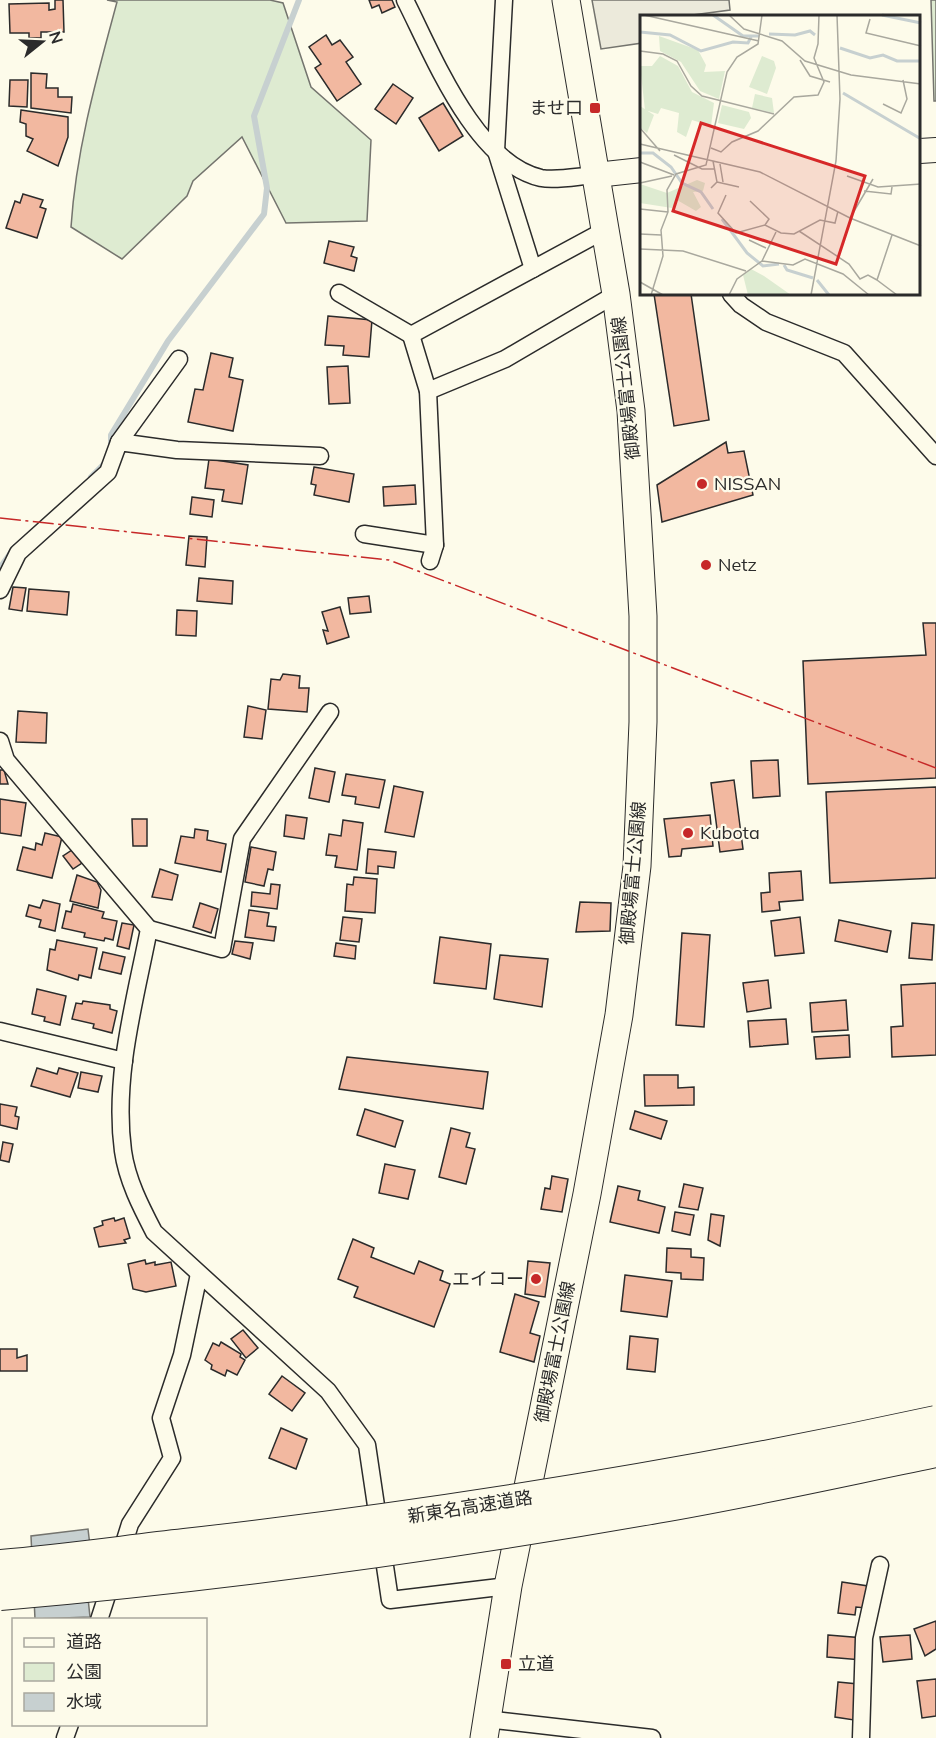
<svg xmlns="http://www.w3.org/2000/svg" width="936" height="1738" font-family="Mulish,'Noto Sans JP',sans-serif">
	<rect width="100%" height="100%" fill="#fdfbea"/>
	<!-- green -->
	<g fill="#deebd1" stroke="#74746e" stroke-width="1.5">
		<path d="M107 0H270L283 3 311 87 371 140 367 221 286 223 242 137 193 181 187 196 122 259 71 227C76 150 97 76 117 2Z"/>
		<path d="M931 0H936V101H934Z"/>
	</g>
	<!-- parking -->
	<path fill="#eceadb" stroke="#74746e" stroke-width="1.5" d="M592 0H729L730 10 685 16H642V43L601 49Z"/>
	<!-- water -->
	<path fill="#c7d0d0" stroke="#74746e" stroke-width="1.5" d="M88 1529 96 1596 88 1598 90 1617 35 1619 31 1536Z"/>
	<g fill="none" stroke-linecap="round" stroke-linejoin="round">
		<!-- stream -->
		<g stroke="#c7d0d0" stroke-width="6">
			<path d="M111 449V435L168 341 264 214 267 188 254 116 299 0"/>
			<path d="M91 477 107 461"/>
			<path d="M0 568 15 547"/>
		</g>
	</g>
	<!-- building -->
	<g fill="#f2b8a0" stroke="#2b2b2b" stroke-width="1.5">
		<path d="M55 0H63L64 32H41V38H29V33H10L9 4 49 3V10L55 9Z"/>
		<path d="M369 0H392L395 7 382 13 379 5 372 8Z"/>
		<path d="M326 35 332 45 340 40 353 57 346 62 361 84 337 101 315 68 321 64 309 47Z"/>
		<path d="M31 73 47 74 46 88H58V97H72L71 113 31 108Z"/>
		<path d="M10 80H28L27 107 9 106Z"/>
		<path d="M393 84 413 98 396 124 375 109Z"/>
		<path d="M443 103 463 136 439 151 419 118Z"/>
		<path d="M21 110 68 117V137L58 166 27 151 33 139 26 136V124L20 122Z"/>
		<path d="M23 194 43 200 40 207 46 209 37 238 6 228 15 201 20 203Z"/>
		<path d="M329 241 354 247 351 256 357 258 354 271 324 263Z"/>
		<path d="M654 294H691L709 420 674 426Z"/>
		<path d="M328 316 372 320 369 357 343 355 344 346 325 345Z"/>
		<path d="M211 353 233 358 229 377 243 380 233 431 188 422 195 389 203 390Z"/>
		<path d="M348 366 350 403 329 404 327 367Z"/>
		<path d="M726 442 728 453 744 451 753 495 662 522 657 485Z"/>
		<path d="M209 459 248 465 242 504 222 501 224 490 205 488Z"/>
		<path d="M314 467 354 474 349 502 314 495 316 485 311 484Z"/>
		<path d="M415 485 416 504 384 506 383 487Z"/>
		<path d="M192 497 214 500 212 517 190 514Z"/>
		<path d="M189 536 207 537 205 567 186 565Z"/>
		<path d="M199 578 233 581 232 604 197 601Z"/>
		<path d="M13 587 26 588 22 611 9 609Z"/>
		<path d="M29 589 69 592 67 615 27 611Z"/>
		<path d="M369 596 371 612 350 614 348 598Z"/>
		<path d="M340 607 349 637 327 644 323 630 328 631 322 612Z"/>
		<path d="M177 610 197 611 196 636 176 635Z"/>
		<path d="M923 623H936V778L808 784 803 661 926 655Z"/>
		<path d="M283 674 300 676 299 688H309L307 712 268 709 271 679 280 680Z"/>
		<path d="M248 706 266 710 262 739 244 737Z"/>
		<path d="M18 711 47 713 46 743 16 742Z"/>
		<path d="M778 760 780 796 753 798 751 761Z"/>
		<path d="M315 768 335 772 329 802 309 798Z"/>
		<path d="M0 770H4L8 784H0Z"/>
		<path d="M346 774 385 780 379 808 355 804 356 797 342 795Z"/>
		<path d="M734 780 743 849 720 852 711 783Z"/>
		<path d="M394 786 423 792 414 837 385 832Z"/>
		<path d="M936 787V878L830 883 826 792Z"/>
		<path d="M0 799 26 803 21 836 0 833Z"/>
		<path d="M286 815 307 818 304 839 284 836Z"/>
		<path d="M710 815 713 846 682 849 681 856 669 857 664 819Z"/>
		<path d="M132 819H147V846H133Z"/>
		<path d="M343 820 363 823 357 870 335 867 337 856 326 855 329 834 341 836Z"/>
		<path d="M195 829 208 831 207 840 226 844 221 872 175 863 181 836 194 838Z"/>
		<path d="M45 833 62 837 52 878 17 870 23 847 35 850 36 843 42 845Z"/>
		<path d="M251 847 276 852 273 870 268 869 264 886 245 882Z"/>
		<path d="M368 849 396 852 394 868 378 866V874L366 873Z"/>
		<path d="M72 850 82 863 73 869 63 856Z"/>
		<path d="M160 869 178 875 172 900 152 897Z"/>
		<path d="M801 871 803 900 779 902 780 910 762 912 761 893 770 892 769 873Z"/>
		<path d="M77 875 97 882 101 890 98 908 70 901Z"/>
		<path d="M354 877 377 879 375 913 345 911 347 884 353 885Z"/>
		<path d="M271 884 280 885 277 909 251 906 252 892 270 894Z"/>
		<path d="M43 900 60 904 55 931 39 927 41 920 26 916 29 905 40 908Z"/>
		<path d="M580 902 611 903 610 931 576 932Z"/>
		<path d="M200 903 218 909 211 933 193 927Z"/>
		<path d="M73 904 104 912 102 918 117 921 113 940 105 938 104 941 84 937 85 933 62 928 66 911 71 912Z"/>
		<path d="M249 910 269 913 267 926 276 927 274 941 245 937Z"/>
		<path d="M343 917 362 919 359 942 340 940Z"/>
		<path d="M800 917 804 953 775 956 771 921Z"/>
		<path d="M839 920 891 931 887 952 835 941Z"/>
		<path d="M122 923 134 925 129 949 117 946Z"/>
		<path d="M912 923 934 925 932 960 909 958Z"/>
		<path d="M682 933 710 935 704 1027 676 1025Z"/>
		<path d="M440 937 491 944 486 989 434 983Z"/>
		<path d="M57 940 97 948 91 978 79 975 78 980 47 970 50 949 55 950Z"/>
		<path d="M235 941 253 943 250 959 232 954Z"/>
		<path d="M336 943 356 946 355 959 334 956Z"/>
		<path d="M103 952 125 957 121 974 99 969Z"/>
		<path d="M500 955 548 959 542 1007 494 999Z"/>
		<path d="M768 980 771 1008 747 1012 743 983Z"/>
		<path d="M936 983V1055L892 1057 891 1027 903 1026 901 985Z"/>
		<path d="M37 989 66 996 60 1025 44 1021 45 1017 32 1014Z"/>
		<path d="M846 1000 848 1030 812 1032 810 1003Z"/>
		<path d="M83 1001 110 1005V1009L117 1011 112 1033 93 1028 94 1024 72 1019 76 1003 82 1004Z"/>
		<path d="M786 1019 788 1044 750 1047 748 1021Z"/>
		<path d="M849 1035 850 1057 816 1059 814 1037Z"/>
		<path d="M347 1057 488 1072 483 1109 339 1089Z"/>
		<path d="M37 1068 57 1074 59 1068 78 1073 70 1097 31 1086Z"/>
		<path d="M81 1072 102 1076 98 1092 78 1088Z"/>
		<path d="M644 1075H678V1088L694 1087V1105L645 1106Z"/>
		<path d="M0 1104 17 1107 15 1116 19 1117 17 1129 0 1125Z"/>
		<path d="M365 1109 403 1121 395 1147 357 1135Z"/>
		<path d="M635 1111 667 1121 661 1139 630 1129Z"/>
		<path d="M451 1128 470 1133 466 1147 475 1149 466 1184 439 1177Z"/>
		<path d="M3 1142 13 1144 9 1162 0 1160Z"/>
		<path d="M385 1164 415 1170 408 1199 379 1193Z"/>
		<path d="M552 1176 568 1179 562 1212 541 1209 545 1188 550 1189Z"/>
		<path d="M684 1184 703 1188 698 1210 679 1207Z"/>
		<path d="M618 1186 640 1191 638 1200 665 1207 659 1233 610 1222Z"/>
		<path d="M675 1212 694 1215 690 1235 672 1231Z"/>
		<path d="M711 1214 724 1216 720 1246 708 1240Z"/>
		<path d="M114 1218 115 1221 124 1218 130 1238 124 1240 126 1243 99 1247 94 1228 103 1225 102 1221Z"/>
		<path d="M353 1239 374 1248 371 1257 414 1274 419 1261 443 1271 440 1280 450 1284 434 1327 354 1297 358 1287 338 1279Z"/>
		<path d="M667 1248 691 1249V1257L704 1258 703 1280 681 1279V1273L666 1272Z"/>
		<path d="M145 1260 146 1264 155 1262V1265L171 1262 176 1286 146 1292 133 1289 128 1264Z"/>
		<path d="M528 1261 550 1263 545 1297 525 1294Z"/>
		<path d="M625 1275 672 1281 667 1317 621 1311Z"/>
		<path d="M515 1294 539 1302 530 1333 540 1336 534 1362 500 1352Z"/>
		<path d="M243 1330 258 1348 246 1358 231 1339Z"/>
		<path d="M630 1336 658 1339 655 1372 627 1369Z"/>
		<path d="M221 1342 241 1354 240 1357 245 1360 237 1375 227 1370 225 1376 211 1369 212 1365 205 1360 213 1343 219 1346Z"/>
		<path d="M0 1349H17V1358L27 1355V1371H0Z"/>
		<path d="M282 1376 305 1393 292 1411 269 1394Z"/>
		<path d="M281 1428 307 1439 296 1469 269 1458Z"/>
		<path d="M842 1582 868 1586 866 1608 856 1607 855 1615 838 1613Z"/>
		<path d="M936 1621V1649L925 1656 914 1629Z"/>
		<path d="M828 1635 864 1638 862 1660 827 1657Z"/>
		<path d="M910 1635 912 1659 883 1662 880 1637Z"/>
		<path d="M936 1679V1716L922 1718 917 1681Z"/>
		<path d="M838 1682 858 1684 854 1720 835 1717Z"/>
	</g>
	<g fill="none" stroke-linecap="round" stroke-linejoin="round">
		<defs>
			<g id="street">
				<path d="M405 0C433 55 475 163 541 178 557 181 579 176 596 175"/>
				<path d="M504 0 496 151 533 269"/>
				<path d="M339 293 411 335 605 230"/>
				<path d="M731 294 741 305 766 322 844 353 936 456"/>
				<path d="M411 335 428 391 435 545 430 561"/>
				<path d="M428 391 505 359 616 294"/>
				<path d="M119 442 179 359"/>
				<path d="M364 534 435 545"/>
				<path d="M0 590 18 553 108 472 119 442 177 450 320 456"/>
				<path d="M0 741 6 760 149 929C135 1001 113 1077 123 1151 127 1180 141 1207 154 1232L328 1391 367 1445 390 1600 508 1586"/>
				<path d="M149 929 222 949 242 839 330 712"/>
				<path d="M0 1031 124 1061"/>
				<path d="M120 1556 130 1524 172 1458 161 1418 182 1355 199 1274"/>
				<path d="M99 1620 112 1580"/>
				<path d="M486 1719 652 1738"/>
				<path d="M65 1738 70 1724"/>
				<path d="M861 1738 864 1638 880 1565"/>
			</g>
			<g id="secondary">
				<path d="M920 151 936 150"/>
				<path d="M596 175 642 170"/>
			</g>
			<path id="primary" d="M484 1738 508 1586 587 1194 619 1015 637 866 643 722V616L631 411 616 294 566 0"/>
		</defs>
		<!-- street casing -->
		<use href="#street" stroke="#2b2b2b" stroke-width="19"/>
		<!-- secondary casing -->
		<use href="#secondary" stroke="#2b2b2b" stroke-width="26"/>
		<!-- primary casing -->
		<use href="#primary" stroke="#2b2b2b" stroke-width="29"/>
		<!-- street -->
		<use href="#street" stroke="#fdfbea" stroke-width="16"/>
		<!-- secondary -->
		<use href="#secondary" stroke="#fdfbea" stroke-width="24"/>
		<!-- primary -->
		<use href="#primary" stroke="#fdfbea" stroke-width="27"/>
		<defs>
			<g id="highway-bridge">
				<path d="M0 1566C62 1561 123 1552 185 1545 437 1516 688 1476 936 1422"/>
				<path d="M0 1594C220 1575 439 1545 656 1507 750 1491 843 1470 936 1451"/>
			</g>
		</defs>
		<!-- highway-bridge casing -->
		<use href="#highway-bridge" stroke="#2b2b2b" stroke-width="34" stroke-linecap="butt"/>
		<!-- highway-bridge -->
		<use href="#highway-bridge" stroke="#fdfbea" stroke-width="32"/>
		<!-- power -->
		<path stroke="#c62828" stroke-width="1.5" stroke-dasharray="21 4.5 3 4.5" stroke-linecap="butt" d="M0 518 389 560 936 768"/>
	</g>
	<!-- markers -->
	<g fill="#c62828" stroke="#fdfbea" stroke-width="2">
		<rect x="589" y="102" width="12" height="12" rx="3"/>
		<circle cx="702" cy="484" r="6"/>
		<circle cx="706" cy="565" r="6"/>
		<circle cx="688" cy="833" r="6"/>
		<circle cx="536" cy="1279" r="6"/>
		<rect x="500" y="1658" width="12" height="12" rx="3"/>
	</g>
	<g text-anchor="middle" stroke-width="4.5" stroke-linejoin="round" paint-order="stroke">
		<!-- poi labels -->
		<g font-size="18" fill="#2b2b2b" stroke="#fdfbea" text-anchor="start">
			<text x="583" y="114" text-anchor="end">ませ口</text>
			<text x="714" y="490">NISSAN</text>
			<text x="718" y="571">Netz</text>
			<text x="700" y="839">Kubota</text>
			<text x="524" y="1285" text-anchor="end">エイコー</text>
			<text x="518" y="1670">立道</text>
		</g>
		<!-- street labels -->
		<g font-size="18" fill="#2b2b2b" stroke="#fdfbea">
			<text transform="translate(626 388) rotate(-96)" y="6">御殿場富士公園線</text>
			<text transform="translate(633 873) rotate(-85)" y="6">御殿場富士公園線</text>
			<text transform="translate(555 1352) rotate(-79)" y="6">御殿場富士公園線</text>
			<text transform="translate(470 1507) rotate(-9)" y="6">新東名高速道路</text>
		</g>
	</g>
	<!-- overview -->
	<g transform="translate(640 15)">
		<rect width="280" height="280" fill="#fdfbea"/>
		<path d="M19 21 58 35 66 50 64 57 85 56 79 84 60 76 41 47 20 36ZM20 41 38 51 52 77 74 88 71 111 52 105 46 122 37 117 39 98 21 93 18 99 5 95 0 51H12ZM122 41 134 46 136 53 127 79 109 72ZM115 79 132 83 134 98 112 93ZM82 90 109 97 111 103 104 114 78 108ZM0 91 14 100 7 118 0 112ZM57 165 65 168 63 176 53 177 61 192 56 196 37 185 32 193 0 188V169L27 178ZM111 254 124 261 151 280H108L103 260Z" fill="#deebd1"/>
		<path fill="none" stroke="#c7d0d0" stroke-width="3" d="M73 0 103 21H119M242 0 281 8M0 17 30 20 61 36 93 27 108 28 111 22M129 19 155 20 170 16 175 20M200 33 230 43 243 40 257 46H281M203 78 281 124M0 138H13L31 152 42 168 61 177 73 194M82 204 107 238 123 251 139 249M144 250 147 255 173 263M177 265 189 280"/>
		<path fill="none" stroke="#a9a89e" stroke-width="1.5" d="M4 0 119 26M89 0 104 14 142 26 165 46 211 60 281 69M230 4 226 18 281 31M0 36 23 39 37 46 51 71 62 81 134 99M160 45 170 61 190 67M243 89 261 98 267 84 263 65M0 113 20 136M0 129 120 157 210 203 281 231M71 133 81 137 92 127 118 116 154 82 178 80 184 67 174 43 178 29 179 0M34 140 62 154H74M0 147 34 160M80 149 83 167M207 161 238 172 281 169M77 167 99 172M0 168 32 161M71 173 77 167 73 146M224 176 251 179 252 172M86 180 78 198 96 218 125 210 141 218 154 219 180 205 195 208 198 196M110 186 129 204 125 210M0 194 28 197M210 203 233 164M159 216 209 249 220 264 228 260 237 265M0 219 21 220M252 220 237 265 257 280M109 225 126 233M0 234 43 236 106 256M122 246 136 217M0 267 23 280M11 280 23 241 21 215 28 197 27 175 36 159 66 150 87 57 97 42 118 29 122 0M89 280 97 264 122 246 153 250 165 244 203 259 229 280M171 280 196 146 200 84 197 0"/>
		<path fill="#d62828" fill-opacity="0.15" stroke="#d62828" stroke-width="3" d="M61 108 225 161 196 249 33 196Z"/>
		<rect width="280" height="280" fill="none" stroke="#2b2b2b" stroke-width="3"/>
	</g>
	<!-- legend -->
	<rect x="12" y="1618" width="195" height="108" fill="#fdfbea" stroke="#a9a89e" stroke-width="1.5"/>
	<rect x="24" y="1638" width="30" height="9" fill="#fdfbea" stroke="#a9a89e" stroke-width="1.5"/>
	<text x="66" y="1648" font-size="18" fill="#2b2b2b">道路</text>
	<rect x="24" y="1663" width="30" height="18" fill="#deebd1" stroke="#a9a89e" stroke-width="1.5"/>
	<text x="66" y="1678" font-size="18" fill="#2b2b2b">公園</text>
	<rect x="24" y="1693" width="30" height="18" fill="#c7d0d0" stroke="#a9a89e" stroke-width="1.5"/>
	<text x="66" y="1708" font-size="18" fill="#2b2b2b">水域</text>
	<!-- north arrow -->
	<g transform="translate(42 42) rotate(72)" stroke="#fdfbea" stroke-width="4.5" paint-order="stroke">
	<path d="M0-4.5L10 22L0 15L-10 22Z" fill="#2b2b2b"/>
	<text y="-9" font-size="16" font-weight="bold" text-anchor="middle" fill="#2b2b2b">N</text>
	</g>
</svg>
